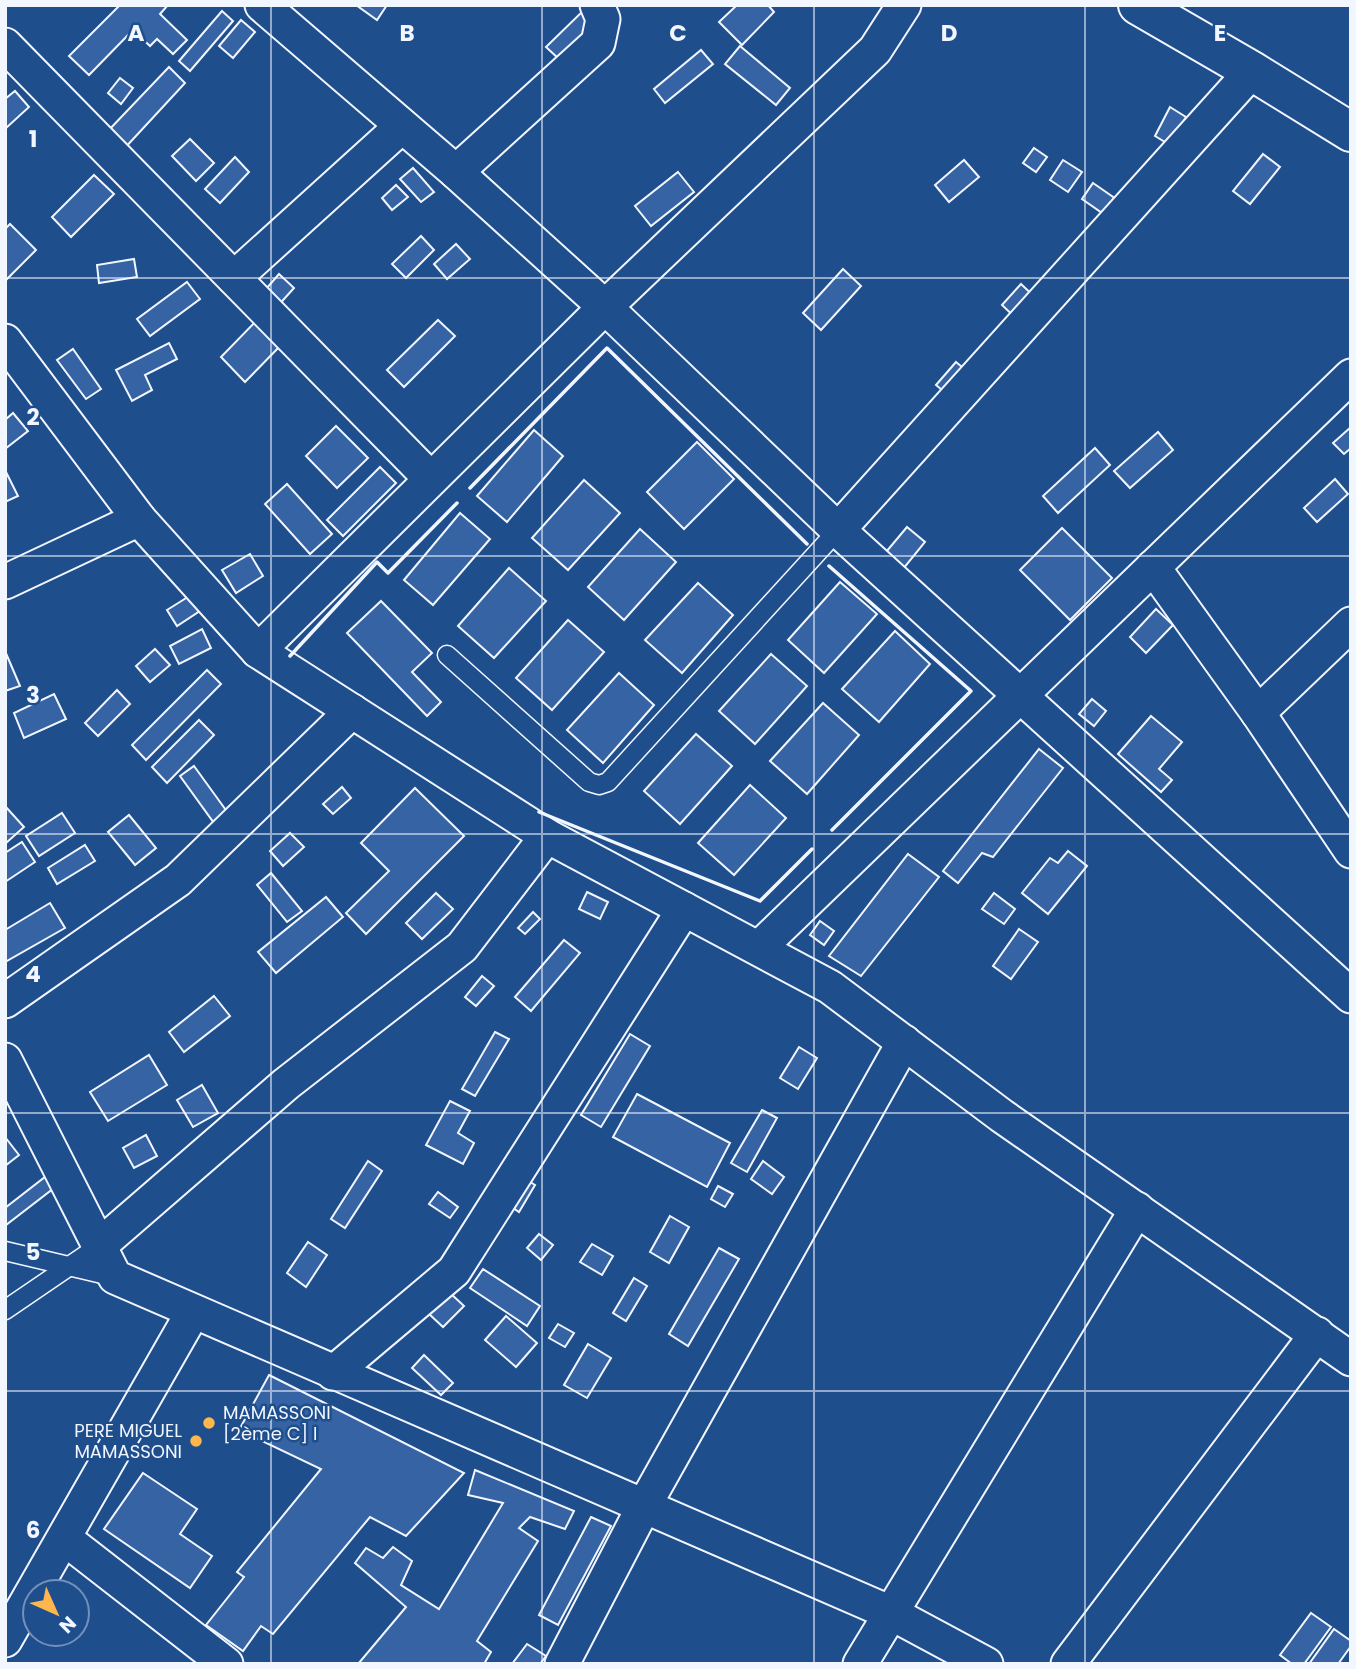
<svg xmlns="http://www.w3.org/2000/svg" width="1356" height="1669" font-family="Poppins,sans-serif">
	<rect width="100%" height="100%" fill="#1f4e8c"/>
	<!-- building -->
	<g fill="#3563a3" stroke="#f2f6ff" stroke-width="2">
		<path d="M120 5H168L160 14 187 40 173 54 157 39 150 46 133 30 89 75 69 56Z"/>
		<path d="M356 5H387L377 20Z"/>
		<path d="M589 5 602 16 559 59 546 47Z"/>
		<path d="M737 5H768L774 12 742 45 719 22Z"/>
		<path d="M222 11 233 21 190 71 179 61Z"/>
		<path d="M241 20 255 32 233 58 219 46Z"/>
		<path d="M740 46 790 88 776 105 725 64Z"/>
		<path d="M701 50 713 64 665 103 654 89Z"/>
		<path d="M169 67 185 83 123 150 106 133Z"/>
		<path d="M120 78 133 88 121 104 108 93Z"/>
		<path d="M15 91 29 107 5 129V99Z"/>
		<path d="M1170 107 1186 117 1170 145 1155 136Z"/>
		<path d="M190 139 214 163 196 181 172 156Z"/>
		<path d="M1034 148 1047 157 1036 172 1023 163Z"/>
		<path d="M1263 154 1280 167 1250 204 1233 191Z"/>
		<path d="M235 157 249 172 220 203 205 189Z"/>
		<path d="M964 160 979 177 949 202 935 185Z"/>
		<path d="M1063 160 1082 172 1068 192 1050 180Z"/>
		<path d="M413 168 434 192 421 202 400 179Z"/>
		<path d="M678 172 694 192 651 226 635 206Z"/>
		<path d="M94 175 114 194 71 237 52 217Z"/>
		<path d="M1093 183 1116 199 1105 215 1082 199Z"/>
		<path d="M396 185 408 197 392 210 382 198Z"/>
		<path d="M10 224 36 250 5 281V229Z"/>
		<path d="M421 236 434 250 406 278 392 264Z"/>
		<path d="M456 244 470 259 447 279 434 264Z"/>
		<path d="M134 259 137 277 99 283 97 265Z"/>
		<path d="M843 269 861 286 821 330 803 313Z"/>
		<path d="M279 274 294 288 275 309 260 296Z"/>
		<path d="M187 282 200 299 150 336 137 319Z"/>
		<path d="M1021 284 1038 300 1019 321 1002 305Z"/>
		<path d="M261 316 285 341 245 382 221 357Z"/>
		<path d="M438 320 455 336 404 387 387 370Z"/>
		<path d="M169 343 177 359 145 375 152 390 132 401 116 370Z"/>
		<path d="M73 349 101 389 86 399 57 360Z"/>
		<path d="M956 362 968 372 948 395 936 385Z"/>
		<path d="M13 413 28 431 5 449V420Z"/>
		<path d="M336 426 368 458 337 488 306 456Z"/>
		<path d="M1351 427V448L1344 454 1333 443Z"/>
		<path d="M534 430 563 456 507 522 477 496Z"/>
		<path d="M1158 432 1173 450 1130 488 1114 471Z"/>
		<path d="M697 442 734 479 684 529 647 492Z"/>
		<path d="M1095 448 1110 465 1058 513 1043 496Z"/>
		<path d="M380 467 396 483 343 536 327 520Z"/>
		<path d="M5 470 18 496 5 502Z"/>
		<path d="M1335 479 1348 494 1317 522 1304 508Z"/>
		<path d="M584 480 620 513 568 570 532 538Z"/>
		<path d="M287 484 332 534 310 554 265 504Z"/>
		<path d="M460 513 490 539 433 605 404 580Z"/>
		<path d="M907 527 925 542 899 574 881 558Z"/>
		<path d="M1062 528 1112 578 1070 620 1020 570Z"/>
		<path d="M640 529 676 562 624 620 588 587Z"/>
		<path d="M250 554 263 576 236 593 222 570Z"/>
		<path d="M509 568 546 601 494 658 458 626Z"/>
		<path d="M840 582 877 614 824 673 788 640Z"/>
		<path d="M698 583 733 615 682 673 645 640Z"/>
		<path d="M199 590 209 605 177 626 167 610Z"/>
		<path d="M381 601 432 653 412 672 441 702 427 716 347 633Z"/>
		<path d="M1156 609 1173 625 1146 653 1130 637Z"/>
		<path d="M568 620 604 652 552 710 516 678Z"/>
		<path d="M202 629 211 648 179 664 170 646Z"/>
		<path d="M895 631 930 664 879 722 842 689Z"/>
		<path d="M155 649 170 665 150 682 136 666Z"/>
		<path d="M5 651 20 686 5 691Z"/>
		<path d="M771 654 807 686 755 744 719 711Z"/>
		<path d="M207 670 221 684 146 760 132 745Z"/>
		<path d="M619 673 654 705 603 763 567 730Z"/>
		<path d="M117 690 130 704 98 736 85 723Z"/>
		<path d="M54 694 66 719 24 738 14 713Z"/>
		<path d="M1092 699 1106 711 1094 726 1079 714Z"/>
		<path d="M823 703 859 735 807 794 770 761Z"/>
		<path d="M1151 716 1182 742 1159 769 1172 780 1161 792 1118 754Z"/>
		<path d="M199 720 214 735 167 783 152 767Z"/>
		<path d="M696 734 732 766 680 824 644 791Z"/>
		<path d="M1039 749 1063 768 993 857 982 853 958 883 943 871Z"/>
		<path d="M194 766 228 813 214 823 180 776Z"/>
		<path d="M750 785 786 818 734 875 698 843Z"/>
		<path d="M342 787 351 798 333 814 323 804Z"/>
		<path d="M415 788 464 836 366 934 346 913 389 871 361 843Z"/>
		<path d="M5 806 24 827 6 843H5Z"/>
		<path d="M62 813 75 833 39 856 26 836Z"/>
		<path d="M129 815 156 848 135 865 108 832Z"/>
		<path d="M290 833 304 847 283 866 270 851Z"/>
		<path d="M22 842 35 862 5 882V853Z"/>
		<path d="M85 845 95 861 57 884 48 868Z"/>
		<path d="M1068 851 1087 866 1048 914 1022 893 1050 858 1058 863Z"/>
		<path d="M908 854 939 877 861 976 829 956Z"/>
		<path d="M271 873 302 911 287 922 257 885Z"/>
		<path d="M587 892 608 902 600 919 579 909Z"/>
		<path d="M436 893 453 909 422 939 406 923Z"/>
		<path d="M994 893 1015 909 1004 924 982 909Z"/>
		<path d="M326 897 343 917 276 973 258 952Z"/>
		<path d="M50 903 65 928 5 962V930Z"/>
		<path d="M533 912 540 919 525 934 518 928Z"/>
		<path d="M820 921 834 931 824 945 810 935Z"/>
		<path d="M1019 929 1038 942 1011 979 993 966Z"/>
		<path d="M564 940 580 953 531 1011 515 997Z"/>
		<path d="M482 976 494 986 476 1006 465 997Z"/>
		<path d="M214 996 230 1016 184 1052 169 1032Z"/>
		<path d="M495 1032 509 1039 475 1096 462 1089Z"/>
		<path d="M630 1034 650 1046 601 1127 581 1115Z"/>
		<path d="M799 1047 817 1058 798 1089 780 1078Z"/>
		<path d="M149 1055 167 1085 108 1121 90 1092Z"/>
		<path d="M202 1085 218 1113 193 1127 177 1100Z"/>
		<path d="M637 1094 730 1143 707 1187 613 1137Z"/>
		<path d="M450 1101 470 1111 458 1133 474 1143 463 1164 426 1145Z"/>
		<path d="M762 1110 777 1118 747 1172 731 1163Z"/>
		<path d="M146 1135 157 1156 134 1168 123 1148Z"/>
		<path d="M5 1137 19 1155 5 1166Z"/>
		<path d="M368 1161 382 1171 345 1228 331 1219Z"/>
		<path d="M763 1161 784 1177 772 1194 751 1179Z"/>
		<path d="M519 1175 535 1185 519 1212 503 1201Z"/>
		<path d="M45 1177 54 1188 6 1225 5 1208Z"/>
		<path d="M718 1186 733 1194 725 1207 711 1199Z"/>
		<path d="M438 1192 458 1207 450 1218 429 1204Z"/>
		<path d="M670 1216 689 1227 669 1263 650 1252Z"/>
		<path d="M539 1234 553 1245 541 1260 527 1248Z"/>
		<path d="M308 1242 327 1255 306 1287 287 1273Z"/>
		<path d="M592 1244 613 1256 602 1275 580 1262Z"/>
		<path d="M719 1248 739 1259 688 1346 669 1334Z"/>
		<path d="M483 1269 540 1306 527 1326 470 1288Z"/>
		<path d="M634 1278 647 1286 626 1321 613 1313Z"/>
		<path d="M449 1292 464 1306 443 1327 428 1313Z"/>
		<path d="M506 1316 537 1343 516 1367 485 1340Z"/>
		<path d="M558 1324 574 1333 565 1347 549 1338Z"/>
		<path d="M588 1344 611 1358 587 1398 564 1385Z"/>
		<path d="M424 1355 453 1383 441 1395 412 1368Z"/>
		<path d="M269 1375 464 1473 406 1536 370 1517 273 1634 261 1626 243 1651 206 1625 244 1577 237 1572 321 1469 239 1430Z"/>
		<path d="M475 1470 574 1511 565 1529 530 1517 519 1528 538 1541 477 1641 491 1652 484 1664H358L406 1607 355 1563 366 1548 383 1558 393 1547 412 1561 401 1585 439 1609 503 1503 468 1495Z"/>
		<path d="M143 1473 197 1509 180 1534 212 1556 190 1588 104 1529Z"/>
		<path d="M591 1517 611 1526 558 1625 539 1615Z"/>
		<path d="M1311 1613 1331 1627 1304 1664H1292L1280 1655Z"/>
		<path d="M1334 1629 1351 1641V1646L1338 1664H1309Z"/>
		<path d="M527 1644 546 1656 540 1664H512Z"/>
	</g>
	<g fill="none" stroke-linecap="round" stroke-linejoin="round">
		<defs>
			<g id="lane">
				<path d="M447 655 589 782 599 785 608 782 838 530"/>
				<path d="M5 1251 115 1277"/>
				<path d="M5 1310 99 1246"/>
			</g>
			<g id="street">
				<path d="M262 5 456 172 605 307 838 530 1351 996"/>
				<path d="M5 45 431 479"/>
				<path d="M456 172 598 43 603 19 597 5"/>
				<path d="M234 278 402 126"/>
				<path d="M5 341 139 519 258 651 547 836 830 987 1002 1116 1351 1359"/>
				<path d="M838 530 1252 71"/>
				<path d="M1153 567 1258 713 1351 851"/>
				<path d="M5 582 139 519"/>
				<path d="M258 651 605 307 875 50 904 5"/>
				<path d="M1258 713 1351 624"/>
				<path d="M759 948 1351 376"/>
				<path d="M5 1001 178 880 352 711"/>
				<path d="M5 1060 115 1277 891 1613 986 1664"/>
				<path d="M99 1246 286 1084 462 947 547 836"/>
				<path d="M333 1373 454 1271 684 909"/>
				<path d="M64 1538 226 1664"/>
				<path d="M5 1640 193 1312"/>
				<path d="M562 1664 644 1506 904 1042"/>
				<path d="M860 1664 1137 1209"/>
				<path d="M1068 1664 1317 1334"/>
			</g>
			<path id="secondary" d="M1138 5 1252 71 1351 132"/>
		</defs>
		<!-- lane casing -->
		<use href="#lane" stroke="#f2f6ff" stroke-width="21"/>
		<!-- street casing -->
		<use href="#street" stroke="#f2f6ff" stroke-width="37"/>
		<!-- secondary casing -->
		<use href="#secondary" stroke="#f2f6ff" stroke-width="42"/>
		<!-- lane -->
		<use href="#lane" stroke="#1f4e8c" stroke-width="18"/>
		<!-- street -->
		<use href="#street" stroke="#1f4e8c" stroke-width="33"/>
		<!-- secondary -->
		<use href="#secondary" stroke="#1f4e8c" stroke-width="38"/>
		<!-- wall -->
		<g stroke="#f2f6ff" stroke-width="3.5">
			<path d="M470 488 607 348 807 544"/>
			<path d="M829 566 971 691 832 830"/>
			<path d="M290 656 377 562 388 573 457 503"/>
			<path d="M539 812 760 901 812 849"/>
		</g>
	</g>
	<!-- grid -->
	<path fill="none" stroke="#f2f6ff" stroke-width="2" stroke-opacity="0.55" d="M271 5V1664M542 5V1664M814 5V1664M1085 5V1664M5 278H1351M5 556H1351M5 834H1351M5 1113H1351M5 1391H1351"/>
	<!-- markers -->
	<g fill="#ffb74d" stroke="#1f4e8c" stroke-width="2.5">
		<circle cx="209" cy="1423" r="7"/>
		<circle cx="196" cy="1441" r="7"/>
	</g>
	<g text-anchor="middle" stroke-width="5" stroke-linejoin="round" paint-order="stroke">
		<!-- poi labels -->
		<g font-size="18" fill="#f2f6ff" stroke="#1f4e8c" text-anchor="start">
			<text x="223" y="1419">MAMASSONI<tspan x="223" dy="21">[2ème C] I</tspan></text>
			<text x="182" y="1437" text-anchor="end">PERE MIGUEL<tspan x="182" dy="21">MAMASSONI</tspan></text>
		</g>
	</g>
	<g font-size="23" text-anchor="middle" font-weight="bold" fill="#f2f6ff" stroke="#1f4e8c" stroke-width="5" stroke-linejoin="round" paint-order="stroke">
		<text x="136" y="41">A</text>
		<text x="407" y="41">B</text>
		<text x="678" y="41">C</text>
		<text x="949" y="41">D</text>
		<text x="1220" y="41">E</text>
		<text x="33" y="147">1</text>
		<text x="33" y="425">2</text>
		<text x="33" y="703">3</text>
		<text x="33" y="982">4</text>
		<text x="33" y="1260">5</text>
		<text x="33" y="1538">6</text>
	</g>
	<!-- border -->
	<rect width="1356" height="1669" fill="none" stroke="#f2f6ff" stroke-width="14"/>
	<!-- north arrow -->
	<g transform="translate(56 1613) rotate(135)"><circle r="33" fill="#1f4e8c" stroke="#7391ba" stroke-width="2"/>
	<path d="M0-5L12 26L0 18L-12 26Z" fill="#ffb74d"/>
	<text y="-10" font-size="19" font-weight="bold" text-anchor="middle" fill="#f2f6ff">N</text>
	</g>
</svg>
